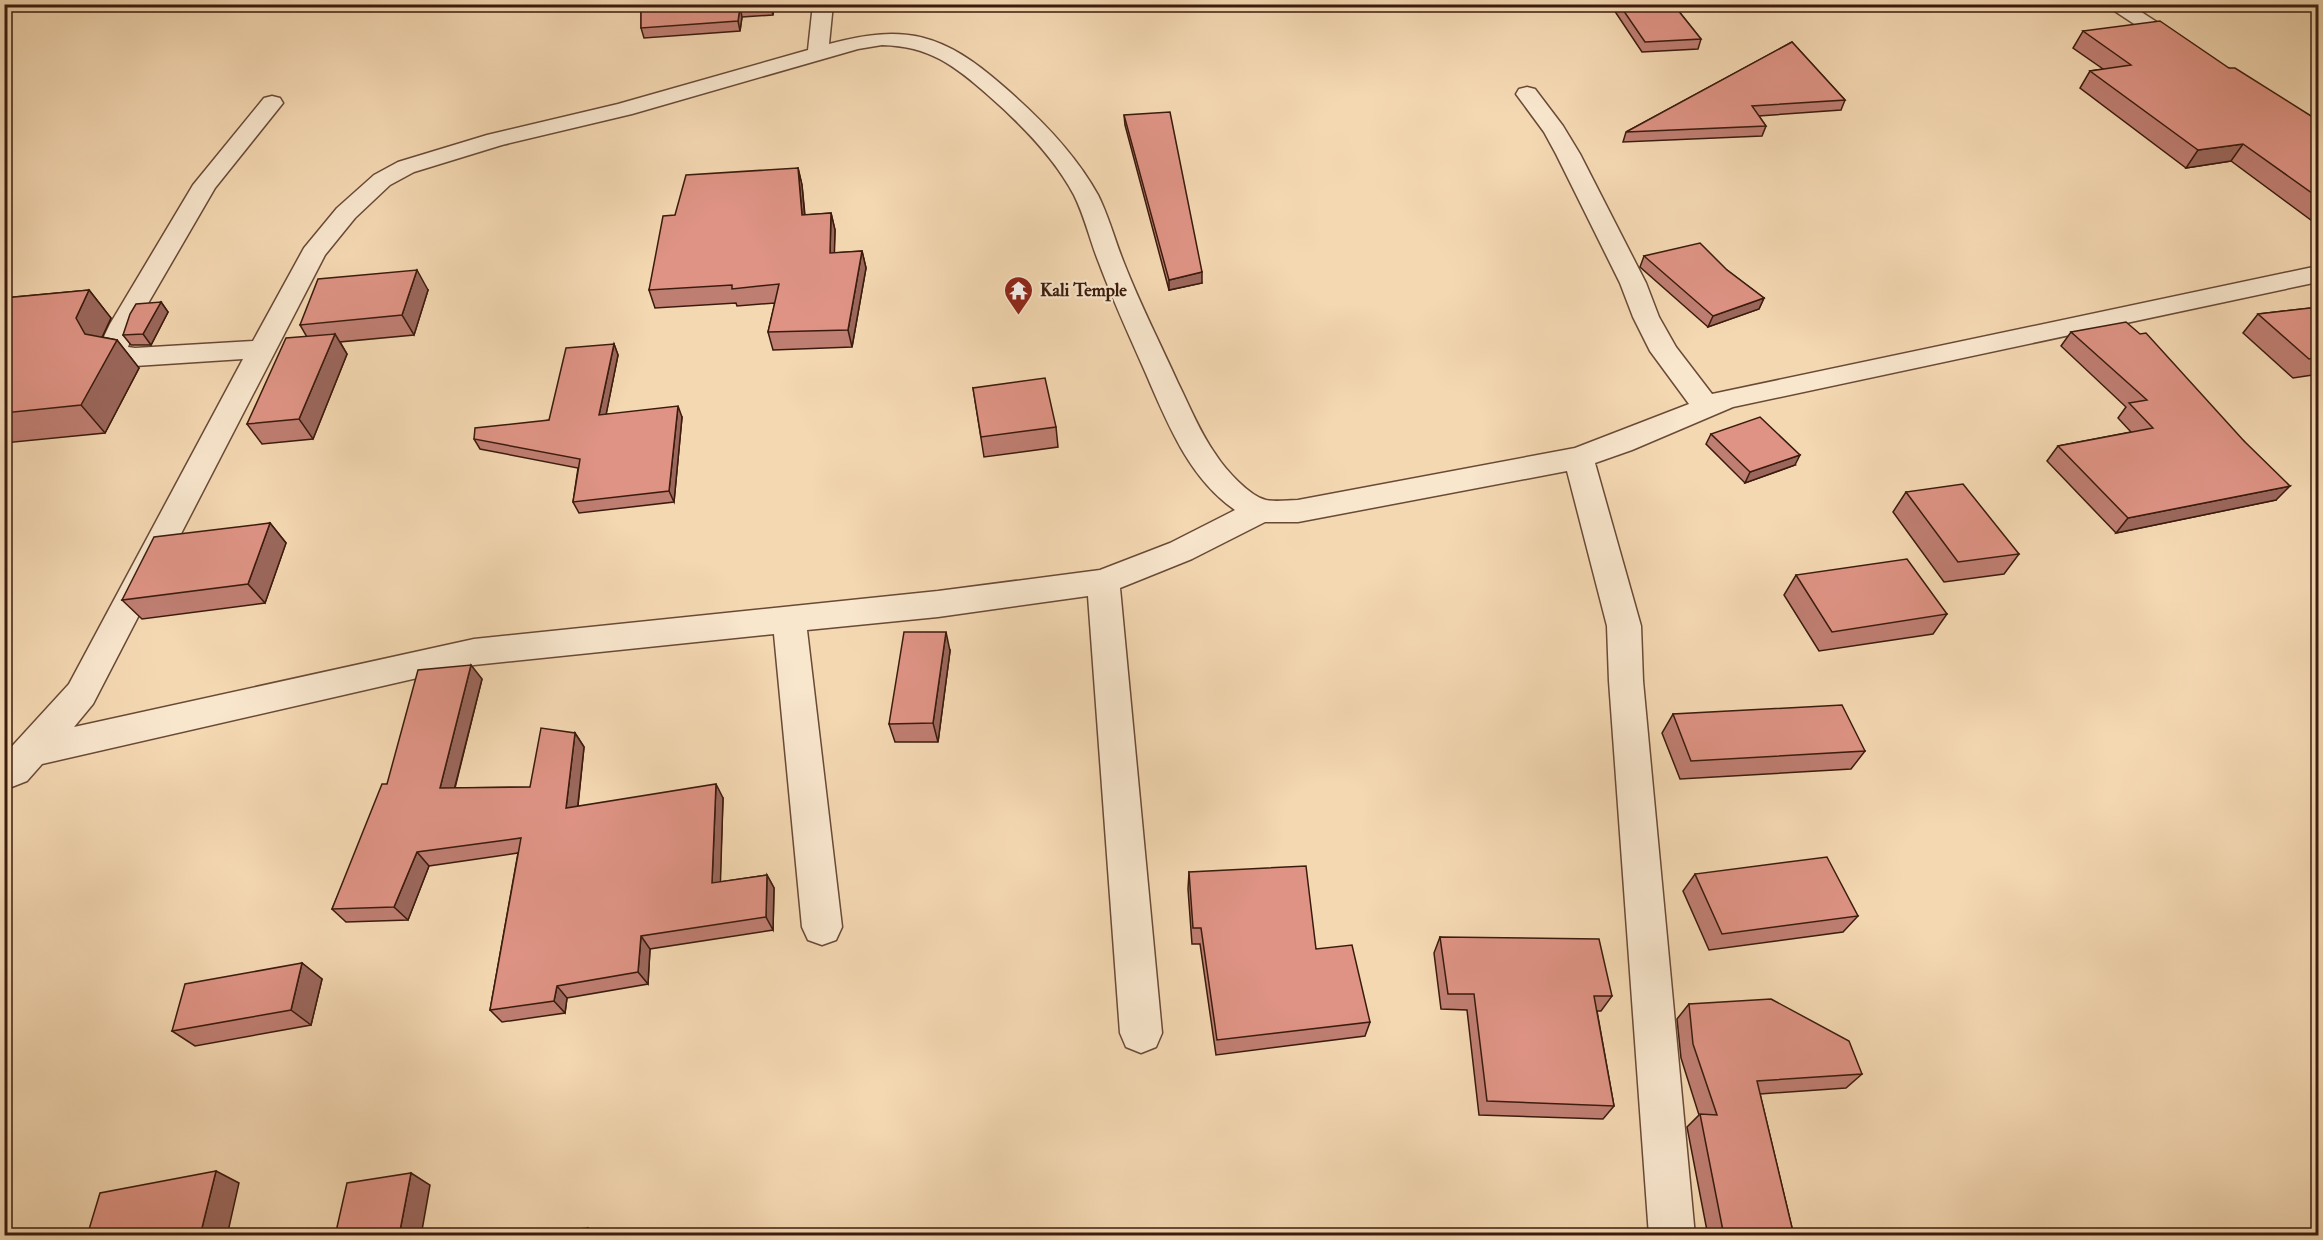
<svg xmlns="http://www.w3.org/2000/svg" width="2323" height="1240" font-family="'IM FELL Double Pica',serif">
	<rect width="100%" height="100%" fill="#f4d8b2"/>
	<filter id="stains"><feTurbulence type="fractalNoise" baseFrequency=".00333" numOctaves="4"/><feColorMatrix values="0 0 0 0 .2 0 0 0 0 .09 0 0 0 0 .02 0 0 0 .5 -.17"/></filter>
	<radialGradient id="worn" r=".72"><stop offset=".6" stop-color="#630" stop-opacity="0"/><stop offset="1" stop-color="#630" stop-opacity=".3"/></radialGradient>
	<g fill="none" stroke-linecap="round" stroke-linejoin="round">
		<defs>
			<g id="minor">
				<path d="M813 4H833L829 44C906 23 944 34 1003 86 1039 117 1075 153 1098 195 1109 217 1115 241 1124 263 1140 304 1160 343 1178 383 1190 407 1200 433 1216 455 1225 469 1249 496 1266 500 1276 502 1288 500 1298 500L1575 448 1689 404 1650 351 1633 317 1620 283 1556 154 1544 132 1516 94 1519 89 1527 87 1535 89 1563 126 1580 154 1646 283 1659 317 1676 347 1712 394 2318 266V282L1733 407 1632 450 1595 463 1641 626 1643 681 1695 1236H1649L1609 681 1607 626 1567 471 1298 522H1265L1192 559 1120 588 1162 1033 1156 1047 1141 1053 1126 1047 1120 1033 1088 596 938 617 807 630 842 927 836 940 822 945 808 940 802 927 774 634 474 665 42 764 27 781 4 790V755L69 684 243 359 135 366 108 359 100 345 110 324 193 185 264 98 272 96 280 98 283 103 215 188 136 324 128 347 135 348 253 341 304 248 337 208 374 175 398 162 487 135 618 104 808 50ZM882 45C929 46 954 65 989 96 1021 124 1054 157 1074 195 1085 217 1090 241 1099 263 1112 298 1128 333 1143 367 1166 419 1187 477 1235 510L1170 543 1100 570 938 591 474 639 74 727 93 704 325 255 355 218 390 185 414 172 502 145 632 114 858 49Z"/>
				<path d="M2104 4H2129L2189 43 2193 47 2189 51 2182 53 2175 51Z"/>
			</g>
		</defs>
		<!-- minor casing -->
		<use href="#minor" stroke="#694a36" stroke-width="3"/>
		<!-- minor -->
		<use href="#minor" fill="#f8e6cd" fill-rule="evenodd"/>
	</g>
	<!-- wall -->
	<g fill="#bf7e72" stroke="#3b1b0d" stroke-width="1.5">
		<path d="M641 4H774L773 15 742 17 740 31 644 38 641 28Z"/>
		<path d="M1610 4H1673L1701 39 1698 49 1642 52Z"/>
		<path d="M2083 31 2229 68 2319 121V226L2231 161 2186 168 2080 88 2090 71 2103 69 2073 48Z"/>
		<path d="M1792 42 1845 100 1841 110 1759 116 1766 126 1762 136 1623 142 1626 132Z"/>
		<path d="M1124 115 1202 283 1169 290 1125 125Z"/>
		<path d="M798 168 802 185 805 215 831 213 835 230 834 253 862 251 866 268 852 347 773 350 768 332 775 303 737 306 736 303 655 308 649 290 675 215Z"/>
		<path d="M1644 256 1727 270 1764 298 1759 309 1708 327 1640 267Z"/>
		<path d="M89 290 111 318 102 337 117 340 139 368 105 433 4 443V298Z"/>
		<path d="M428 290 414 335 340 342 347 354 313 439 262 444 247 424 307 337 300 325Z"/>
		<path d="M161 302 168 312 151 345H131L123 335Z"/>
		<path d="M2319 307V374L2293 378 2243 333 2258 314Z"/>
		<path d="M2071 332 2244 441 2276 500 2116 533 2047 461 2058 446 2131 432 2118 418 2126 407 2061 346Z"/>
		<path d="M614 344 618 355 606 414 682 417 674 502 579 513 573 502 578 468 480 449 474 439 549 420Z"/>
		<path d="M973 388 1056 427 1058 447 984 457Z"/>
		<path d="M1711 434 1795 465 1745 483 1706 444Z"/>
		<path d="M1906 492 2019 554 2004 574 1944 582 1893 512Z"/>
		<path d="M270 523 286 543 265 603 142 619 122 600Z"/>
		<path d="M1796 575 1947 614 1933 634 1819 651 1784 595Z"/>
		<path d="M950 651 938 742H895L889 724Z"/>
		<path d="M482 679 455 788 530 787 575 733 584 747 578 806 723 798 720 882 767 875 774 888 773 930 650 949 648 984 567 998 565 1013 502 1022 490 1010 518 853 429 866 408 920 346 922 332 909 387 784Z"/>
		<path d="M1673 714 1865 751 1851 769 1680 779 1662 733Z"/>
		<path d="M1189 872 1316 949 1370 1022 1365 1036 1216 1055 1200 944H1192L1188 889Z"/>
		<path d="M1695 874 1858 916 1843 932 1709 950 1683 891Z"/>
		<path d="M1440 937 1612 996 1601 1011H1597L1614 1106 1603 1119 1479 1115 1467 1010 1441 1009 1434 953Z"/>
		<path d="M302 963 322 979 311 1025 195 1046 172 1031Z"/>
		<path d="M1689 1004 1862 1074 1846 1088 1760 1094 1794 1236H1708L1687 1127 1699 1115 1681 1058 1677 1019Z"/>
	</g>
	<!-- shaded-wall -->
	<g fill="#9b675c" stroke="#3b1b0d" stroke-width="1.5">
		<path d="M771 4H774L773 15 770 6Z"/>
		<path d="M740 7 742 17 740 31 738 21Z"/>
		<path d="M2243 144 2231 161 2186 168 2198 150Z"/>
		<path d="M798 168 802 185 806 232 802 215Z"/>
		<path d="M831 213 835 230 834 271 830 253Z"/>
		<path d="M862 251 866 268 852 347 848 330Z"/>
		<path d="M417 270 428 290 414 335 402 315Z"/>
		<path d="M1202 272V283L1169 290V280Z"/>
		<path d="M89 290 111 318 98 346 117 340 139 368 105 433 81 405 76 318Z"/>
		<path d="M1764 298 1759 309 1708 327 1713 316Z"/>
		<path d="M161 302 168 312 151 345 143 334Z"/>
		<path d="M335 334 347 354 313 439 299 419Z"/>
		<path d="M614 344 618 355 604 425 599 415Z"/>
		<path d="M678 406 682 417 674 502 669 491Z"/>
		<path d="M1800 455 1795 465 1745 483 1750 472Z"/>
		<path d="M2290 486 2276 500 2116 533 2128 518Z"/>
		<path d="M270 523 286 543 265 603 248 584Z"/>
		<path d="M946 632 950 651 938 742 933 723Z"/>
		<path d="M471 665 482 679 451 802 440 788Z"/>
		<path d="M575 733 584 747 576 822 566 808Z"/>
		<path d="M716 784 723 798 720 897 712 883Z"/>
		<path d="M417 852 429 866 408 920 394 907Z"/>
		<path d="M767 875 774 888 773 930 766 917Z"/>
		<path d="M641 936 650 949 648 984 638 972Z"/>
		<path d="M302 963 322 979 311 1025 291 1010Z"/>
		<path d="M557 986 567 998 565 1013 554 1001Z"/>
		<path d="M216 1171 239 1183 227 1236H200Z"/>
		<path d="M411 1173 430 1185 421 1236H399Z"/>
		<path d="M588 1228 596 1233 595 1236H587Z"/>
	</g>
	<!-- building -->
	<g fill="#de9384" stroke="#3b1b0d" stroke-width="1.5">
		<path d="M641 4H771L770 6 740 7 738 21 641 28Z"/>
		<path d="M1619 4H1673L1701 39 1645 42Z"/>
		<path d="M2160 21 2229 68H2235L2319 121V198L2243 144 2198 150 2090 71 2131 65 2083 31Z"/>
		<path d="M1792 42 1845 100 1752 106 1766 126 1626 132Z"/>
		<path d="M1170 112 1202 272 1169 280 1124 115Z"/>
		<path d="M798 168 802 215 831 213 830 253 862 251 848 330 768 332 779 284 732 289V285L649 290 663 216 675 215 686 175Z"/>
		<path d="M1700 243 1727 270 1764 298 1713 316 1644 256Z"/>
		<path d="M417 270 402 315 300 325 318 279Z"/>
		<path d="M89 290 76 318 85 334 117 340 81 405 4 413V298Z"/>
		<path d="M161 302 143 334 123 335 130 314 136 304Z"/>
		<path d="M2319 307V357L2309 359 2258 314Z"/>
		<path d="M2126 322 2140 334 2146 333 2244 441 2290 486 2128 518 2058 446 2153 428 2129 403 2147 400 2071 332Z"/>
		<path d="M335 334 299 419 247 424 286 338Z"/>
		<path d="M614 344 599 415 678 406 669 491 573 502 580 459 474 439 475 428 549 420 566 348Z"/>
		<path d="M1045 378 1056 427 981 437 973 388Z"/>
		<path d="M1760 417 1800 455 1750 472 1711 434Z"/>
		<path d="M1963 484 2019 554 1958 562 1906 492Z"/>
		<path d="M270 523 248 584 122 600 154 537Z"/>
		<path d="M1907 559 1947 614 1832 632 1796 575Z"/>
		<path d="M904 632H946L933 723 889 724Z"/>
		<path d="M471 665 440 788 530 787 541 728 575 733 566 808 716 784 712 883 767 875 766 917 641 936 638 972 557 986 554 1001 490 1010 521 838 417 852 394 907 332 909 382 784H387L418 670Z"/>
		<path d="M1842 705 1865 751 1691 761 1673 714Z"/>
		<path d="M1827 857 1858 916 1722 934 1695 874Z"/>
		<path d="M1306 866 1316 949 1352 945 1370 1022 1217 1040 1201 928H1193L1189 872Z"/>
		<path d="M1440 937 1599 939 1612 996H1594L1614 1106 1487 1101 1474 994H1448Z"/>
		<path d="M302 963 291 1010 172 1031 185 984Z"/>
		<path d="M1771 999 1849 1041 1862 1074 1757 1081 1794 1236H1724L1700 1114 1717 1115 1693 1044 1689 1004Z"/>
		<path d="M216 1171 200 1236H87L100 1193Z"/>
		<path d="M411 1173 399 1236H335L347 1183Z"/>
		<path d="M588 1228 587 1236H505Z"/>
	</g>
	<!-- icons -->
	<defs>
		<symbol id="temple-pin" viewBox="-11 -11 22 30"><path d="M0 17L-7.5 6A9.5 9.5 0 1 1 7.5 6Z" fill="#8f2418" stroke="#f8e6cd"/><path d="M0-6L5-2H3V0L6.5 2.5H4V6H1.5V3h-3V6H-4V2.5H-6.5L-3 0V-2H-5Z" fill="#fff"/></symbol>
	</defs>
	<g fill-rule="evenodd">
		<use href="#temple-pin" x="1002" y="274" width="33" height="45"/>
	</g>
	<g text-anchor="middle" stroke-width="4.5" stroke-linejoin="round" paint-order="stroke">
		<!-- far-poi labels -->
		<g font-size="18" font-weight="bold" fill="#3b1b0d" stroke="#f8e6cd" text-anchor="start">
			<text x="1040" y="296">Kali Temple</text>
		</g>
	</g>
	<!-- margin -->
	<rect width="2323" height="1240" fill="none" stroke="#f4d8b2" stroke-width="24"/>
	<rect x="6" y="6" width="2311" height="1228" fill="none" stroke="#3b1b0d" stroke-width="3"/>
	<rect x="12" y="12" width="2299" height="1216" fill="none" stroke="#3b1b0d" stroke-width="1.5"/>
	<rect width="100%" height="100%" filter="url(#stains)"/>
	<rect width="100%" height="100%" fill="url(#worn)"/>
</svg>
